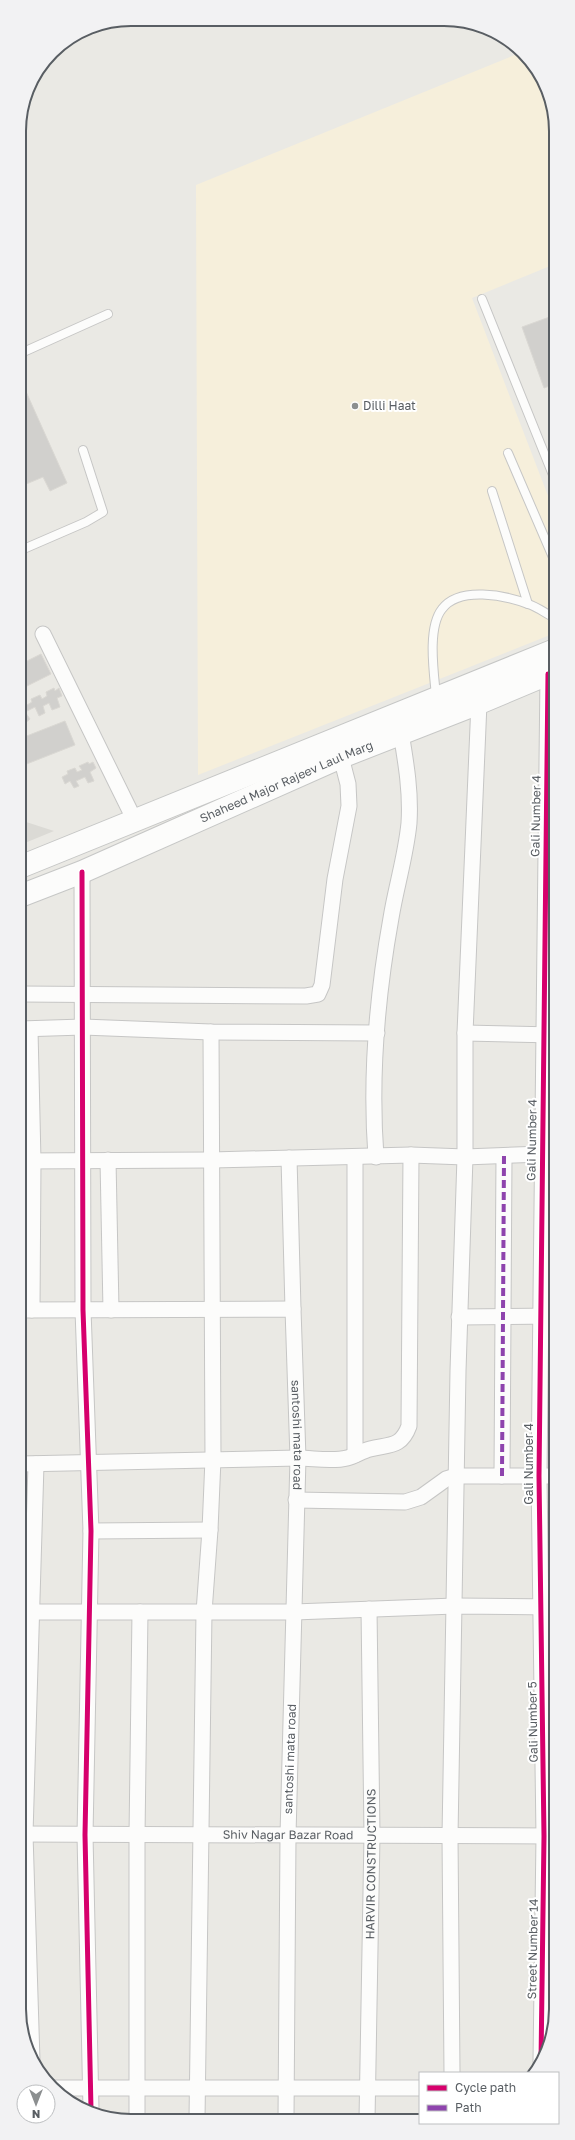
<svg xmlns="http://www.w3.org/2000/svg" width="575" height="2140" font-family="'Golos Text',sans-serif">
	<rect width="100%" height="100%" fill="#eae9e4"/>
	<!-- commercial -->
	<path fill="#f6efdb" d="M522 52 528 57 555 116V264L472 298 555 514V633L198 775 196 185Z"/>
	<!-- industrial -->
	<path fill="#dbdad5" d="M20 820 54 831 20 845Z"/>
	<!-- building -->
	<g fill="#d1d0cd" stroke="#dad8d3">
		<path d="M555 315V384L544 388 522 327Z"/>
		<path d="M19 376 67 483 50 491 43 477 19 487Z"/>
		<path d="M41 654 51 674 19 690V665Z"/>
		<path d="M54 688 55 691 59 688 62 696 57 698 60 707 52 710 49 703 43 706 45 713 39 716 35 707 25 712 30 719 24 724 19 718V705L25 703 27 705 32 702 31 699 40 695 42 699 47 696 46 692Z"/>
		<path d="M65 721 75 745 19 767V739Z"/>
		<path d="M88 762 89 764 93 762 96 768 90 772 94 781 88 783 85 777 76 781 79 786 74 788 70 781 65 784 62 777 68 774 67 771 75 768 77 772 82 770 79 766Z"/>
	</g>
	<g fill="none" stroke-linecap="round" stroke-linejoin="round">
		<defs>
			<g id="lane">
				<path d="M482 299 555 480"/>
				<path d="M19 354 108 314"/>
				<path d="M508 453 555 562"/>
				<path d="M492 491 528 604"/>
				<path d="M19 551 86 522 103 512 83 450"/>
				<path d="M436 696C434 673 427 628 442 609 459 586 505 595 528 604 538 607 546 614 555 618"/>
			</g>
			<g id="street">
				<path d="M43 634 135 821"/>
				<path d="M82 872 83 1310 91 1531 85 1835 91 2109"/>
				<path d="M20 994 306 996 318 994 322 985 335 879 349 806 348 784 341 757"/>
				<path d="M20 1029 83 1027 211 1032 377 1033"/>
				<path d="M30 1030 33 1161 32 1310"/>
				<path d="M465 1033 555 1035"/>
				<path d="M355 1157V1455"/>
				<path d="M376 1157C370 1078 377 996 391 918 396 887 406 855 409 823 411 792 406 763 401 733"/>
				<path d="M289 1158 293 1309"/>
				<path d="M108 1160 111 1310"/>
				<path d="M20 1161 211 1160 411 1155 465 1157 542 1154"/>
				<path id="s1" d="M20 1310 293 1309 298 1458 288 1835 286 2119"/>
				<path d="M459 1317 555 1316"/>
				<path d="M20 1464 298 1458C313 1458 332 1462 347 1458 355 1456 362 1451 370 1449 389 1444 401 1448 409 1426L411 1155"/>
				<path d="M502 1476 504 1156"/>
				<path d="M296 1500 405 1502 421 1497 446 1479 456 1476H556"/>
				<path d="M91 1531 210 1530"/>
				<path d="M20 1612H294L455 1606 556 1607"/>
				<path id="s2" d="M20 1834 556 1836"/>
				<path d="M32 2061 25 1834 36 1464"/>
				<path d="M541 2062 544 1836 539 1476 548 674"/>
				<path d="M452 2073 450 1836 458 1371 465 1157V1033L479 703"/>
				<path d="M52 2088H420"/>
				<path d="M137 2119V1835L140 1612"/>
				<path d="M197 2119 204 1612 210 1530 213 1459 211 1032"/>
				<path id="s3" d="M367 2120 372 1835 369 1609"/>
			</g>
			<g id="secondary">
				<path d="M20 867 555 650"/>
				<path id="s4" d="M20 896 82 872 341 757 479 703 555 671"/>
			</g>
		</defs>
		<!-- lane casing -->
		<use href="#lane" stroke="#c6c6c5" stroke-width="10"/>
		<!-- street casing -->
		<use href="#street" stroke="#c6c6c5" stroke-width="17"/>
		<!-- secondary casing -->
		<use href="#secondary" stroke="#c6c7c6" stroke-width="24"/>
		<!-- lane -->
		<use href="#lane" stroke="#fcfcfb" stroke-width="8"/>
		<!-- street -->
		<use href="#street" stroke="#fcfcfb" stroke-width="15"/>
		<!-- secondary -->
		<use href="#secondary" stroke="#fcfcfb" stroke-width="22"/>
		<!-- quiet -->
		<path stroke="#8e44ad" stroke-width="4" stroke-dasharray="8 4" stroke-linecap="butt" d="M502 1476 504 1156"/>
		<defs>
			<g id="cycleway">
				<path d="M82 872 83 1310 91 1531 85 1835 91 2109"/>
				<path d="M541 2062 544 1836 539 1476 548 674"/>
			</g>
		</defs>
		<!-- cycleway casing -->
		<use href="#cycleway" stroke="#fff" stroke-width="8"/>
		<!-- cycleway -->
		<use href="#cycleway" stroke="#d6006c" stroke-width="5"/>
	</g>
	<!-- markers -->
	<circle fill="#8c8f90" stroke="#fff" stroke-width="1.5" cx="355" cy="406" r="4"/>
	<g text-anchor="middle" stroke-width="4" stroke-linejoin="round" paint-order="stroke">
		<!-- poi labels -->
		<g font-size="12" fill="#595e63" stroke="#fff" text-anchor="start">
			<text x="363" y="410">Dilli Haat</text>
		</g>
		<!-- street labels -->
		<g font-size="12" fill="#595e63" stroke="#fff">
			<text dy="4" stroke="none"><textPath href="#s4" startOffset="290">Shaheed Major Rajeev Laul Marg</textPath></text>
			<text transform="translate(536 816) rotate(-89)" y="4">Gali Number 4</text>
			<text transform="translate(532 1140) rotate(-89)" y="4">Gali Number 4</text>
			<text dy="4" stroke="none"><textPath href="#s1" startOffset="399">santoshi mata road</textPath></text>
			<text transform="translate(529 1464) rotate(-90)" y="4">Gali Number 4</text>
			<text transform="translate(533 1722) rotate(-91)" y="4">Gali Number 5</text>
			<text transform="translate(290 1759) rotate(-88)" y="4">santoshi mata road</text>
			<text dy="4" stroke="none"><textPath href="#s2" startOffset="268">Shiv Nagar Bazar Road</textPath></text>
			<text dy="4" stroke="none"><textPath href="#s3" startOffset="256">HARVIR CONSTRUCTIONS</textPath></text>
			<text transform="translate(533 1949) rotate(-89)" y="4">Street Number 14</text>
		</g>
	</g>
	<!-- crop -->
	<path d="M0 0H575V2140H0ZM131 26H444A105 105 0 0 1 549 131V2009A105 105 0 0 1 444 2114H131A105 105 0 0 1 26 2009V131A105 105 0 0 1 131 26Z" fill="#f2f2f3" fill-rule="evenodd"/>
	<path fill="none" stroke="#595e63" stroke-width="2" d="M131 26H444A105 105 0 0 1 549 131V2009A105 105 0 0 1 444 2114H131A105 105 0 0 1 26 2009V131A105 105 0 0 1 131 26Z"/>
	<!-- legend -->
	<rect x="419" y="2072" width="140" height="52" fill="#ffffff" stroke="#bdbfc1"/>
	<rect x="427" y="2085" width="20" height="6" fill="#d6006c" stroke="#bdbfc1"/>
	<text x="455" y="2092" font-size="12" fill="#595e63">Cycle path</text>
	<rect x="427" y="2105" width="20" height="6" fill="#8e44ad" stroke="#bdbfc1"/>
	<text x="455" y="2112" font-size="12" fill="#595e63">Path</text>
	<!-- north arrow -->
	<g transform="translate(36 2104) rotate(180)"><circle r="19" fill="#ffffff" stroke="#bdbfc1"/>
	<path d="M0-3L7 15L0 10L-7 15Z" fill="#8c8f90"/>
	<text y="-6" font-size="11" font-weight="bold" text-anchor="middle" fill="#595e63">N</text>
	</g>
</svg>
